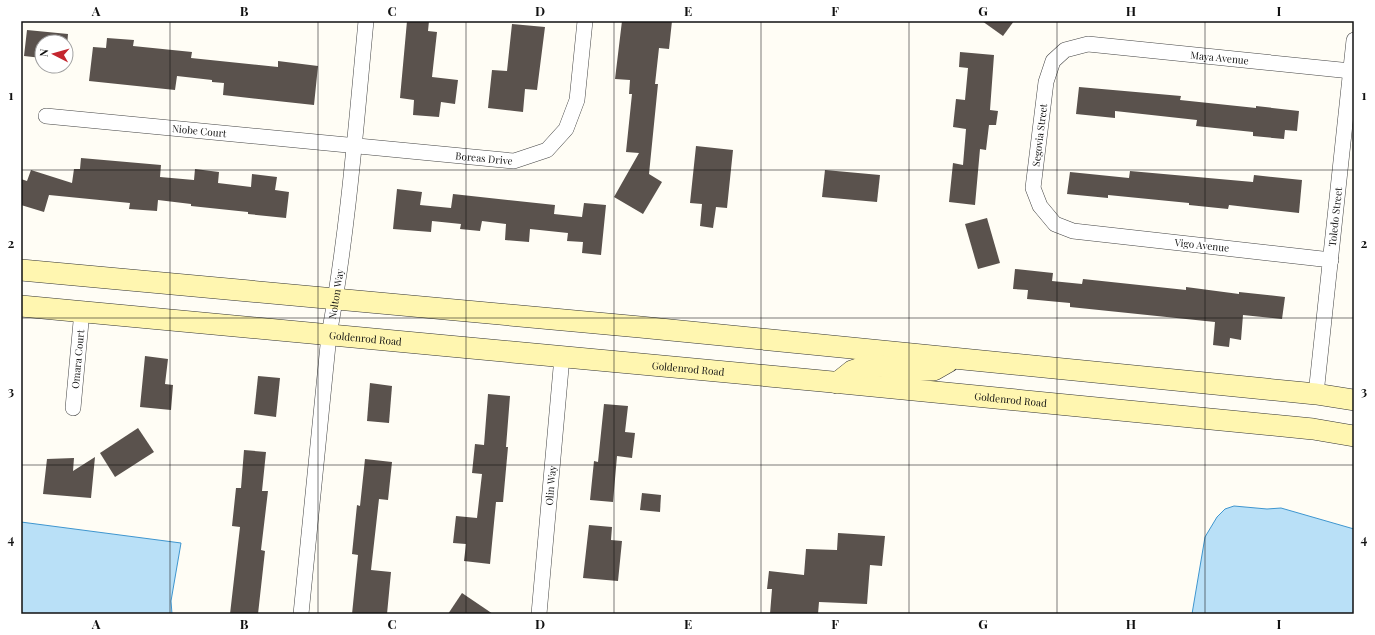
<svg xmlns="http://www.w3.org/2000/svg" width="1375" height="635" font-family="'Playfair Display',serif">
	<rect width="100%" height="100%" fill="#fffdf5"/>
	<!-- water -->
	<g fill="#b9e0f7" stroke="#3f96cf">
		<path d="M1234 506 1267 509 1281 508 1354 529V614H1192L1205 537 1217 517 1225 509Z"/>
		<path d="M21 522 181 543 171 601 172 614H21Z"/>
	</g>
	<!-- building -->
	<g fill="#5a524d">
		<path d="M407 21H429L428 31 437 32 432 77 458 80 455 104 441 102 439 117 413 115 414 100 400 98Z"/>
		<path d="M622 21H672L669 49 659 48 655 84H658L649 174 662 182 643 214 614 197 639 153 626 152 632 94H629L630 80 615 79Z"/>
		<path d="M982 21H1014L1003 36Z"/>
		<path d="M512 24 545 27 537 90 525 89 523 112 488 108 492 70 507 71Z"/>
		<path d="M27 30 68 34 66 58V42H42V58L24 56Z"/>
		<path d="M107 38 134 40 133 46 192 52 191 58 278 67V61L318 66 314 105 223 95 224 83 212 82V80L177 76 175 90 89 81 93 47 106 48Z"/>
		<path d="M960 52 994 55 990 110 998 111 996 125H989L986 150 980 149 975 205 949 202 953 163 963 165 966 129 953 127 956 99 965 100 968 68 959 67Z"/>
		<path d="M1079 87 1181 96 1180 100 1256 108V106L1299 111 1297 131 1285 130 1284 139 1253 136V132L1196 126 1197 120 1115 111V118L1076 114Z"/>
		<path d="M696 146 733 150 727 208 716 207 713 228 700 226 702 204 690 203Z"/>
		<path d="M81 158 161 165 160 177 194 180 195 169 219 172 218 183 251 187 252 174 277 177 275 190 289 192 286 218 248 214V212L191 206V204L158 200 157 211 129 209 130 203 49 195 44 212 21 205V179L27 181 31 170 72 183 74 169H80Z"/>
		<path d="M825 170 880 175 877 202 822 197Z"/>
		<path d="M1130 171 1253 182 1254 175 1302 180 1299 213 1229 205 1228 209 1189 205V203L1108 195V198L1067 194 1070 172 1129 178Z"/>
		<path d="M397 189 422 192 420 205 451 208 453 194 555 205 554 214 582 217 584 203 606 205 601 255 582 253 583 242 567 241 568 233 530 229 529 242 505 240 506 224 482 221 480 231 460 229 461 224 432 221 431 232 393 229Z"/>
		<path d="M987 218 1000 263 978 269 965 224Z"/>
		<path d="M1015 269 1053 273 1052 281 1082 284 1083 279 1186 290V287L1239 294V292L1285 297 1282 319 1243 315 1241 340 1230 338 1229 347 1213 345 1215 322 1070 307V303L1027 299 1028 290 1013 289Z"/>
		<path d="M145 356 168 359 165 384 173 385 171 410 140 407Z"/>
		<path d="M258 376 280 378 276 417 254 414Z"/>
		<path d="M370 383 392 386 389 423 367 421Z"/>
		<path d="M488 394 510 396 506 447H508L503 502H496L490 564 464 561 466 544 453 543 456 516 477 518 482 474 472 473 475 444 484 445Z"/>
		<path d="M604 404 628 406 625 432 635 433 632 458 617 456 613 502 590 500 594 461 598 462Z"/>
		<path d="M138 428 154 452 115 477 100 453Z"/>
		<path d="M244 450 266 452 262 491H268L261 550 265 551 258 614H230L240 527 232 526 236 488H241Z"/>
		<path d="M95 457 91 498 43 494 47 459 74 458 73 471Z"/>
		<path d="M365 459 392 462 388 500 379 499 371 570 391 572 387 614H352L358 555 352 554 357 505 360 506Z"/>
		<path d="M642 493 661 495 660 512 640 510Z"/>
		<path d="M589 525 612 527 611 540 622 541 618 581 583 578Z"/>
		<path d="M838 533 885 536 882 566 870 565 867 604 819 602 818 614H770L772 589H767L769 571 804 575 806 549 837 550Z"/>
		<path d="M462 593 493 614H448Z"/>
	</g>
	<g fill="none" stroke-linecap="round" stroke-linejoin="round">
		<defs>
			<g id="street">
				<path id="s1" d="M46 116 514 161 547 150 566 129 577 100 585 21"/>
				<path id="s2" d="M1331 260 1073 231 1055 224 1040 206 1033 188 1046 82 1053 61 1065 50 1088 44 1351 71"/>
				<path id="s3" d="M1316 394 1354 40"/>
				<path id="s4" d="M73 408 82 311"/>
				<path id="s5" d="M301 614 329 335C348 231 356 126 366 21"/>
				<path id="s6" d="M539 614 562 357"/>
			</g>
			<g id="secondary">
				<path d="M21 270 640 327 1316 394 1354 400"/>
				<path id="s7" d="M21 306 822 381 1313 429 1354 436"/>
				<path d="M837 383 852 371 870 365 914 370H934L948 362"/>
			</g>
		</defs>
		<!-- street casing -->
		<use href="#street" stroke="#444" stroke-width="16"/>
		<!-- secondary casing -->
		<use href="#secondary" stroke="#333" stroke-width="22"/>
		<!-- street -->
		<use href="#street" stroke="#fff" stroke-width="15"/>
		<!-- secondary -->
		<use href="#secondary" stroke="#fff6b0" stroke-width="21"/>
	</g>
	<!-- grid -->
	<path fill="none" stroke="#111" stroke-width="1" stroke-opacity="0.55" d="M170 21V614M318 21V614M466 21V614M614 21V614M761 21V614M909 21V614M1057 21V614M1205 21V614M21 170H1354M21 318H1354M21 465H1354"/>
	<g text-anchor="middle" stroke-width="4" stroke-linejoin="round" paint-order="stroke">
		<!-- street labels -->
		<g font-size="10" fill="#111" stroke="#fff">
			<text dy="4" stroke="none"><textPath href="#s2" startOffset="623">Maya Avenue</textPath></text>
			<text dy="4" stroke="none"><textPath href="#s1" startOffset="154">Niobe Court</textPath></text>
			<text dy="4" stroke="none"><textPath href="#s2" startOffset="375">Segovia Street</textPath></text>
			<text dy="4" stroke="none"><textPath href="#s1" startOffset="440">Boreas Drive</textPath></text>
			<text dy="4" stroke="none"><textPath href="#s3" startOffset="178">Toledo Street</textPath></text>
			<text transform="translate(1202 245) rotate(6)" y="4">Vigo Avenue</text>
			<text dy="4" stroke="none"><textPath href="#s5" startOffset="322">Nolton Way</textPath></text>
			<text dy="4" stroke="none"><textPath href="#s7" startOffset="346">Goldenrod Road</textPath></text>
			<text dy="4" stroke="none"><textPath href="#s4" startOffset="49">Omara Court</textPath></text>
			<text dy="4" stroke="none"><textPath href="#s7" startOffset="670">Goldenrod Road</textPath></text>
			<text dy="4" stroke="none"><textPath href="#s7" startOffset="994">Goldenrod Road</textPath></text>
			<text dy="4" stroke="none"><textPath href="#s6" startOffset="129">Olin Way</textPath></text>
		</g>
	</g>
	<!-- border -->
	<rect width="1375" height="635" fill="none" stroke="#ffffff" stroke-width="44"/>
	<!-- north arrow -->
	<g transform="translate(54 54) rotate(276)"><circle r="19" fill="#ffffff" stroke="#a0a0a0"/>
	<path d="M0-3L7 15L0 10L-7 15Z" fill="#c4262e"/>
	<text y="-6" font-size="11" font-weight="bold" text-anchor="middle" fill="#111111">N</text>
	</g>
	<rect x="22" y="22" width="1331" height="591" fill="none" stroke="#111" stroke-width="1.5"/>
	<g font-size="13" text-anchor="middle" font-weight="bold" fill="#111">
		<text x="96" y="16">A</text>
		<text x="244" y="16">B</text>
		<text x="392" y="16">C</text>
		<text x="540" y="16">D</text>
		<text x="688" y="16">E</text>
		<text x="835" y="16">F</text>
		<text x="983" y="16">G</text>
		<text x="1131" y="16">H</text>
		<text x="1279" y="16">I</text>
		<text x="11" y="100">1</text>
		<text x="1364" y="100">1</text>
		<text x="11" y="248">2</text>
		<text x="1364" y="248">2</text>
		<text x="11" y="396">3</text>
		<text x="1364" y="396">3</text>
		<text x="11" y="544">4</text>
		<text x="1364" y="544">4</text>
		<text x="96" y="629">A</text>
		<text x="244" y="629">B</text>
		<text x="392" y="629">C</text>
		<text x="540" y="629">D</text>
		<text x="688" y="629">E</text>
		<text x="835" y="629">F</text>
		<text x="983" y="629">G</text>
		<text x="1131" y="629">H</text>
		<text x="1279" y="629">I</text>
	</g>
</svg>
